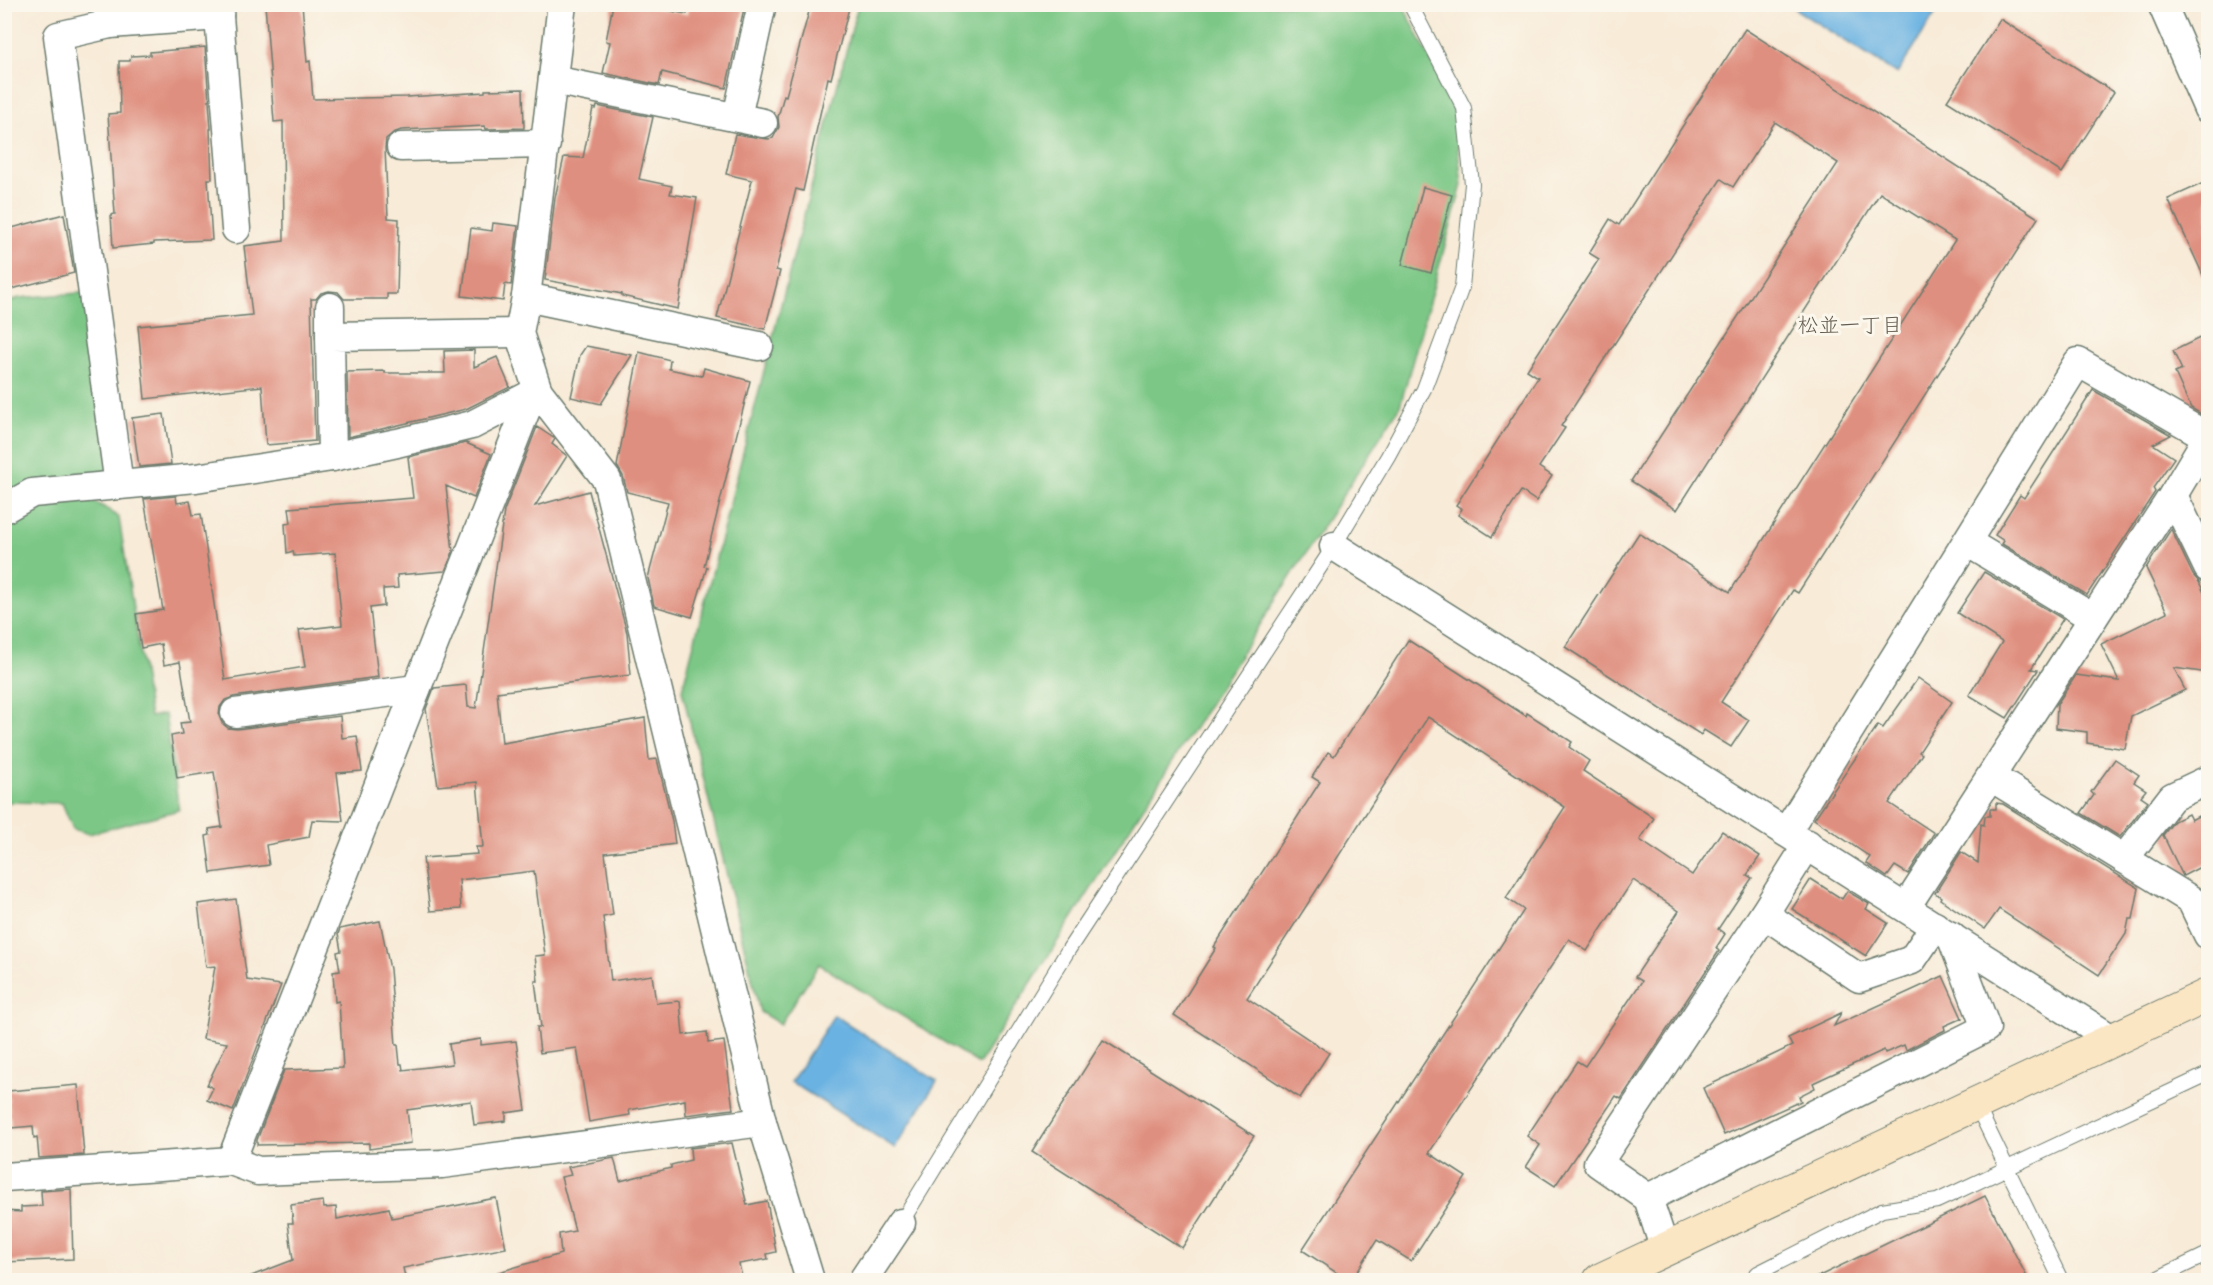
<svg xmlns="http://www.w3.org/2000/svg" width="2213" height="1285" font-family="'Gochi Hand','Klee One',sans-serif">
	<rect width="100%" height="100%" fill="#fbf7ec"/>
	<filter id="ink" filterUnits="userSpaceOnUse"><feTurbulence type="fractalNoise" baseFrequency=".0167" numOctaves="2"/><feDisplacementMap in="SourceGraphic" scale="12" xChannelSelector="R" yChannelSelector="G"/><feConvolveMatrix kernelMatrix="1 2 1 2 8 2 1 2 1" color-interpolation-filters="sRGB"/></filter>
	<filter id="wash" filterUnits="userSpaceOnUse"><feTurbulence type="fractalNoise" baseFrequency=".008" numOctaves="4" result="noise"/><feDisplacementMap in="SourceGraphic" scale="24" xChannelSelector="R" yChannelSelector="G"/><feGaussianBlur stdDeviation="1.35" result="paint"/><feColorMatrix in="noise" values="0 0 0 0 0 0 0 0 0 0 0 0 0 0 0 0 0 1.4 0 .05"/><feComposite in="paint" operator="in"/></filter>
	<g filter="url(#wash)">
		<rect width="100%" height="100%" fill="#f8ebd8"/>
		<!-- green -->
		<g fill="#7bc786" stroke="#4d825d" stroke-width="1.5">
			<path d="M858 5H1403L1453 104 1462 185 1400 406 979 1064 819 964 780 1024 760 1012 682 690Z"/>
			<path d="M91 292 111 478 5 500V304L19 298Z"/>
			<path d="M87 498 109 510 119 518 150 717 165 714 179 810 89 834 73 829 62 803 5 802 4 516 37 499Z"/>
		</g>
		<!-- water -->
		<g fill="#6ab2e2" stroke="#44788b" stroke-width="1.5">
			<path d="M1798 4H1927L1937 11 1897 74 1795 9Z"/>
			<path d="M834 1015 937 1081 895 1148 791 1082Z"/>
		</g>
		<g id="blocks">
			<!-- building -->
			<g fill="#df8f7f">
				<path d="M265 4H302L307 62 310 61 313 99 407 97 485 92V90L523 89 524 128 486 129 485 126 401 130 393 133 386 139 385 148 388 218 399 219 397 294H387V299H344L338 292 329 291 321 293 316 299H311L315 441 266 445 262 386 145 399 138 326 252 315 244 246 284 241 283 121 274 122Z"/>
				<path d="M613 4H635L687 14 688 4H745L726 88 662 72 659 85 603 73 610 42 606 41Z"/>
				<path d="M811 4H850L831 79 828 78 803 191 796 189 776 270 780 271 765 329 717 318 752 180 726 174 735 134 768 139 773 138 779 127 778 117 784 95 786 96Z"/>
				<path d="M2000 19 2114 92 2062 173 1947 101Z"/>
				<path d="M1745 29 2038 218 1798 593 1793 590 1721 702 1749 720 1731 747 1704 730 1701 735 1565 647 1639 533 1730 592 1955 240 1880 193 1677 510 1631 481 1838 163 1775 122 1733 187 1721 179 1561 426 1565 428 1539 467 1552 476 1536 501 1521 491 1492 537 1458 515 1462 509 1456 505 1538 377 1527 370 1599 259 1589 253 1610 219 1619 225Z"/>
				<path d="M205 47 211 129H210L212 179H208L212 240 154 242V244L113 248 111 215 115 214 108 114 120 113 119 61H130L131 56 150 55V52Z"/>
				<path d="M597 106 653 117 639 179 672 186 670 194 697 198 678 309 622 296V294L545 280 555 198 564 157 583 158 593 108 596 109Z"/>
				<path d="M2208 181V286L2168 199Z"/>
				<path d="M1423 187 1452 195 1431 273 1402 265Z"/>
				<path d="M64 214 74 273 4 291V230Z"/>
				<path d="M493 223 518 226 511 285 505 284 503 301 462 296 471 228 492 231Z"/>
				<path d="M2208 334V418L2191 408 2175 373 2182 370 2173 351Z"/>
				<path d="M586 346 632 355 601 404 571 397 580 355Z"/>
				<path d="M474 350V367L497 357 510 387 466 409 348 437 347 372 385 371V373H445L444 351Z"/>
				<path d="M639 352 670 360 669 369 702 376 704 368 750 381 704 566 707 567 692 617 654 606 648 578 668 502 627 492 623 476 617 466Z"/>
				<path d="M2093 390 2171 435 2153 444 2174 458 2153 488 2155 492 2087 595 2002 544 2004 541 1995 535 2020 495 2024 498Z"/>
				<path d="M164 414 171 464 139 467 132 418Z"/>
				<path d="M537 427 555 439 552 444 567 456 535 506 589 491 627 633 631 675 497 692 502 743 645 718 649 760 657 759 672 821 675 844 605 853 613 915 603 917 611 981 652 975 656 1003 680 1001 683 1035 707 1032 708 1043 724 1041 733 1109 686 1115 685 1100 629 1110 630 1115 589 1122 577 1048 540 1053 537 1027H541L535 981H538L535 956 545 955 534 871 459 880 461 909 430 911 423 858 477 854 476 847H483L477 782 438 786 426 709 434 688 466 685 468 707 476 708 504 511Z"/>
				<path d="M466 443 491 454 474 498 446 486 453 552 445 571 397 575 398 588 383 589 384 606 370 608 378 677 233 697 225 700 220 707 219 716 222 723 228 728 237 729 340 716 342 738 357 736 362 771 337 773 343 821 312 820 309 837 266 845 269 865 211 873 206 836 210 835 209 829 222 827 214 772 177 778 171 736 182 734 180 723 190 722 180 662 164 665 161 644 141 648 136 614 163 610 144 499 176 496 177 503 190 501 193 515 201 514 225 680 305 667 299 630 342 625 335 553 294 556 293 551 287 553 285 524 291 523 289 508 413 498 408 457Z"/>
				<path d="M2171 529 2193 575 2199 582 2208 601V673L2174 668 2185 690 2131 716 2125 749 2087 743V732L2056 728 2057 704 2076 675 2119 681 2101 644 2167 612 2146 568Z"/>
				<path d="M1984 572 2063 619 2031 669 2038 670 2007 718 1969 695 2002 642 1957 613Z"/>
				<path d="M1408 640 1526 716 1527 713 1572 742 1569 747 1589 761 1583 771 1654 818 1640 840 1692 875 1722 831 1760 856 1747 875 1752 878 1718 929 1725 934 1716 948 1719 951 1621 1099 1616 1096 1555 1186 1526 1167 1540 1145 1527 1136 1577 1061 1585 1066 1642 981 1635 977 1679 911 1633 880 1587 951 1569 939 1429 1153 1466 1177 1411 1261 1377 1240 1351 1281H1349L1302 1250 1524 910 1506 898 1565 807 1428 717 1247 998 1329 1053 1300 1098 1174 1015 1216 948 1214 947 1320 782 1312 777 1328 752 1334 756Z"/>
				<path d="M1918 678 1952 702 1919 752 1922 754 1889 803 1934 833 1908 874 1895 866 1887 877 1866 863 1870 857 1814 819 1878 725 1883 728Z"/>
				<path d="M2115 759 2139 775 2134 782 2146 790 2141 796 2148 801 2120 837 2081 813 2094 795 2091 792Z"/>
				<path d="M1996 803 2003 804 2139 888 2133 919H2129L2126 934 2099 975 1999 909 1985 929 1940 899 1941 897 1935 893 1961 852 1978 863 1981 824 1984 825 1985 816H1990V809H1996Z"/>
				<path d="M2208 811V863L2183 876 2163 835 2174 821 2188 814 2191 820Z"/>
				<path d="M1811 879 1842 899 1847 891 1869 904 1866 909 1888 923 1866 956 1792 909Z"/>
				<path d="M236 899 247 980 281 985 233 1111 207 1100 213 1088 207 1085 227 1043 203 1039 215 966 206 967 198 904Z"/>
				<path d="M380 921 390 969 396 1045H398L400 1064H402L403 1070 452 1064 449 1044 481 1039V1045L516 1041 526 1110 506 1113V1121L474 1125 471 1101 407 1110 411 1143 369 1149V1143L257 1145V1140L284 1070 343 1068 339 1001 335 1002 333 972 340 971 337 952 341 951 338 934 340 929Z"/>
				<path d="M1943 976 1962 1018 1944 1026 1945 1030 1906 1050 1904 1045 1885 1053 1884 1050 1813 1083 1815 1088 1799 1096 1801 1101 1724 1135 1703 1088 1792 1046 1788 1038 1841 1013 1834 1026Z"/>
				<path d="M1103 1040 1254 1136 1182 1248 1032 1152Z"/>
				<path d="M78 1085 84 1155 39 1158 37 1137 34 1138 33 1126 11 1128 8 1091Z"/>
				<path d="M732 1143 747 1205 767 1201 776 1252 767 1254 768 1259 739 1264 743 1281H496L495 1273 561 1254 559 1234 575 1231 561 1177 571 1175 568 1167 614 1158 620 1181 671 1168V1165L691 1160 690 1148Z"/>
				<path d="M71 1189 73 1259 4 1262V1211L21 1212V1207L42 1206 41 1191Z"/>
				<path d="M1985 1196 2029 1281H1809Z"/>
				<path d="M496 1198 506 1248 403 1268 406 1281H246V1278L293 1260 288 1223H293L291 1205 323 1201 324 1208 336 1207 337 1219 389 1208 392 1218Z"/>
			</g>
		</g>
	</g>
	<g filter="url(#ink)">
		<use href="#blocks" fill-opacity="0" stroke="#6b7a6d" stroke-width="1.5"/>
		<g fill="none" stroke-linecap="round" stroke-linejoin="round">
			<defs>
				<g id="lane">
					<path d="M1976 1104 2061 1280"/>
					<path d="M901 1223 1067 952 1334 546 1388 456 1424 389 1462 287 1472 184 1464 108 1410 4"/>
					<path d="M1751 1280 1758 1273 1882 1210 1937 1201 2208 1074"/>
					<path d="M2154 1280 2208 1254"/>
				</g>
				<g id="street">
					<path d="M107 4 110 24 58 36 119 485"/>
					<path d="M562 4 526 297 519 333 538 391 607 480 762 1122 810 1280"/>
					<path d="M2162 4 2208 109"/>
					<path d="M219 16 236 229"/>
					<path d="M110 24 219 16 220 4"/>
					<path d="M553 80 763 123"/>
					<path d="M737 117 762 4"/>
					<path d="M401 147 546 144"/>
					<path d="M526 297 759 346"/>
					<path d="M330 307V336"/>
					<path d="M332 457 330 336 519 333"/>
					<path d="M2173 495 2207 438"/>
					<path d="M4 509 32 493 196 478 332 457 397 443 472 425 538 391"/>
					<path d="M1967 542 2093 618"/>
					<path d="M1334 546 2112 1039"/>
					<path d="M235 713 416 689"/>
					<path d="M1991 777 2191 900 2208 935"/>
					<path d="M1787 831 2078 362 2208 437"/>
					<path d="M1808 844 1764 914 1859 978 1912 960 1935 926"/>
					<path d="M2124 859 2172 797 2208 780"/>
					<path d="M1906 907 2173 495 2208 568"/>
					<path d="M231 1161 526 410 538 391"/>
					<path d="M4 1177 231 1161 258 1171 442 1164 762 1122"/>
					<path d="M1648 1198 1986 1028 1951 936"/>
					<path d="M1665 1250 1648 1198 1598 1163 1764 914"/>
					<path d="M863 1280 901 1223"/>
				</g>
				<path id="secondary" d="M1600 1280 2208 995"/>
			</defs>
			<!-- lane casing -->
			<use href="#lane" stroke="#6b7a6d" stroke-width="16"/>
			<!-- street casing -->
			<use href="#street" stroke="#6b7a6d" stroke-width="31"/>
			<!-- secondary casing -->
			<use href="#secondary" stroke="#6b7a6d" stroke-width="35"/>
			<!-- lane -->
			<use href="#lane" stroke="#fff" stroke-width="14"/>
			<!-- street -->
			<use href="#street" stroke="#fff" stroke-width="28"/>
			<!-- secondary -->
			<use href="#secondary" stroke="#fbe6c4" stroke-width="33"/>
		</g>
	</g>
	<g text-anchor="middle" stroke-width="6" stroke-linejoin="round" paint-order="stroke">
		<!-- neighbourhood labels -->
		<g font-size="21" fill="#625a4e" stroke="#fbf7ec">
			<text x="1850" y="332">松並一丁目</text>
		</g>
	</g>
	<!-- margin -->
	<rect width="2213" height="1285" fill="none" stroke="#fbf7ec" stroke-width="24"/>
</svg>
